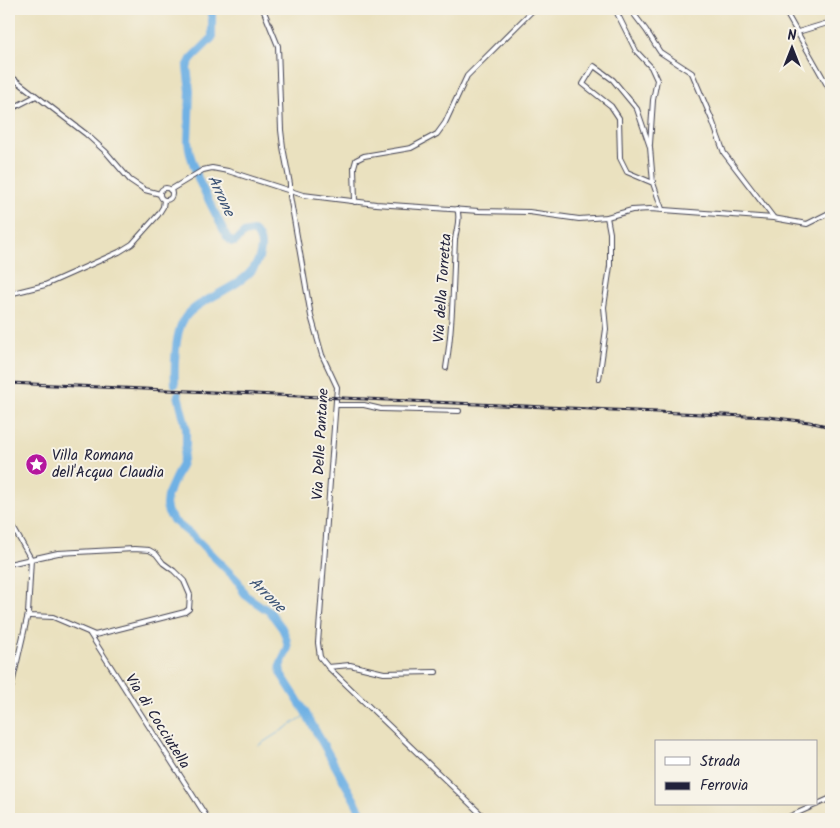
<svg xmlns="http://www.w3.org/2000/svg" width="840" height="828" font-family="Kalam,sans-serif">
	<rect width="100%" height="100%" fill="#f7f3e8"/>
	<filter id="ink" filterUnits="userSpaceOnUse"><feTurbulence type="fractalNoise" baseFrequency=".02" numOctaves="2"/><feDisplacementMap in="SourceGraphic" scale="10" xChannelSelector="R" yChannelSelector="G"/><feConvolveMatrix kernelMatrix="1 2 1 2 8 2 1 2 1" color-interpolation-filters="sRGB"/></filter>
	<filter id="wash" filterUnits="userSpaceOnUse"><feTurbulence type="fractalNoise" baseFrequency=".0096" numOctaves="4" result="noise"/><feDisplacementMap in="SourceGraphic" scale="20" xChannelSelector="R" yChannelSelector="G"/><feGaussianBlur stdDeviation="1.12" result="paint"/><feColorMatrix in="noise" values="0 0 0 0 0 0 0 0 0 0 0 0 0 0 0 0 0 1.4 0 .05"/><feComposite in="paint" operator="in"/></filter>
	<g filter="url(#wash)">
		<rect width="100%" height="100%" fill="#eae1bf"/>
		<g fill="none" stroke-linecap="round" stroke-linejoin="round">
			<!-- stream -->
			<path stroke="#70b1e4" stroke-width="1" d="M259 745 306 715"/>
			<!-- river -->
			<g stroke="#70b1e4" stroke-width="8">
				<path d="M175 384C174 368 175 332 184 319 202 292 259 288 261 247 261 240 259 235 253 231L244 233 235 242H232L227 237 199 181 190 154 188 142 190 91 187 67 191 59 212 38V9"/>
				<path d="M178 395 186 427V446L182 463 167 496 166 505 168 513 174 521 194 537 238 581 245 595 270 612 282 628 286 637 288 648 280 666 281 674 304 710 365 819"/>
			</g>
		</g>
	</g>
	<g filter="url(#ink)">
		<g fill="none" stroke-linecap="round" stroke-linejoin="round">
			<defs>
				<g id="street">
					<path d="M263 9 278 46 281 130 283 147 290 184V196L311 316 322 355 337 387 318 643 320 657 328 667 486 819"/>
					<path d="M616 9 617 13 636 51 651 67 657 80 653 100 650 144"/>
					<path d="M630 9 646 30 660 52 692 73 712 120 724 153 773 217"/>
					<path d="M784 9 831 92"/>
					<path d="M798 32 831 22"/>
					<path d="M9 75 86 134 106 152 130 180 145 190 160 194"/>
					<path d="M9 110 36 96"/>
					<path d="M653 183 627 172 620 158 619 118 611 106 583 84 594 66 613 80 637 109 650 147 653 183 662 209"/>
					<circle cx="166" cy="194" r="6"/>
					<path d="M170 190 203 170 212 168 228 171 303 195 376 204 479 211 529 212 579 219 607 217 632 210 650 209 773 218 807 224 831 212"/>
					<path d="M355 202 354 167 356 160 364 156 411 148 437 134 445 123 467 76 534 9"/>
					<path d="M9 294 45 285 119 252 132 244 158 215 163 207 164 200"/>
					<path d="M446 368C453 325 453 283 455 240 456 230 461 218 457 209"/>
					<path d="M599 379 606 329 604 307 610 266V233L607 217"/>
					<path d="M336 405H364L381 409 459 411"/>
					<path d="M9 520 31 559"/>
					<path d="M9 564 58 553 134 549 149 550 156 554 163 563 174 571 184 581 190 595 189 609 185 612 95 635 53 617 30 616 28 614 31 559"/>
					<path d="M90 634 208 819"/>
					<path d="M328 667 350 665 384 673 436 672"/>
					<path d="M9 697 28 614"/>
					<path d="M784 819 831 798"/>
				</g>
			</defs>
			<!-- street casing -->
			<use href="#street" stroke="#403f4f" stroke-width="6"/>
			<!-- street -->
			<use href="#street" stroke="#fff" stroke-width="4"/>
			<defs>
				<path id="rail" d="M9 383 768 417 809 422 831 427"/>
			</defs>
			<!-- rail casing -->
			<use href="#rail" stroke="#22223b" stroke-width="3"/>
			<!-- rail -->
			<use href="#rail" stroke="#f7f3e8" stroke-width="1" stroke-dasharray="4" stroke-linecap="butt"/>
		</g>
	</g>
	<!-- icons -->
	<defs>
		<symbol id="sight-disc" viewBox="-11 -11 22 22"><circle r="9.5" fill="#b5179e" stroke="#f7f3e8"/><path d="M0-6L1.8-2.2L6-1.7L2.9 1.2L3.7 5.4L0 3.3L-3.7 5.4L-2.9 1.2L-6-1.7L-1.8-2.2Z" fill="#fff"/></symbol>
	</defs>
	<g fill-rule="evenodd">
		<use href="#sight-disc" x="24" y="452" width="25" height="25"/>
	</g>
	<g text-anchor="middle" stroke-width="4" stroke-linejoin="round" paint-order="stroke">
		<!-- street labels -->
		<g font-size="15" fill="#22223b" stroke="#f7f3e8">
			<text transform="translate(442 288) rotate(-86)" y="5">Via della Torretta</text>
			<text transform="translate(320 444) rotate(-87)" y="5">Via Delle Pantane</text>
			<text transform="translate(158 721) rotate(58)" y="5">Via di Cocciutella</text>
		</g>
		<!-- poi labels -->
		<g font-size="15" fill="#22223b" stroke="#f7f3e8" text-anchor="start">
			<text x="52" y="460">Villa Romana<tspan x="52" dy="17">dell'Acqua Claudia</tspan></text>
		</g>
		<!-- water labels -->
		<g font-size="16" font-style="italic" fill="#3d5476" stroke="#f7f3e8">
			<text transform="translate(222 195) rotate(65)" y="6">Arrone</text>
			<text transform="translate(268 594) rotate(44)" y="6">Arrone</text>
		</g>
	</g>
	<!-- margin -->
	<rect width="840" height="828" fill="none" stroke="#f7f3e8" stroke-width="30"/>
	<!-- legend -->
	<rect x="655" y="740" width="162" height="65" fill="#f7f3e8" stroke="#a29fa3"/>
	<rect x="665" y="757" width="25" height="8" fill="#ffffff" stroke="#a29fa3"/>
	<text x="700" y="766" font-size="15" fill="#22223b">Strada</text>
	<rect x="665" y="782" width="25" height="8" fill="#22223b" stroke="#a29fa3"/>
	<text x="700" y="790" font-size="15" fill="#22223b">Ferrovia</text>
	<!-- north arrow -->
	<g transform="translate(792 48)" stroke="#f7f3e8" stroke-width="4" paint-order="stroke">
	<path d="M0-4L9 19L0 12L-9 19Z" fill="#22223b"/>
	<text y="-8" font-size="14" font-weight="bold" text-anchor="middle" fill="#22223b">N</text>
	</g>
</svg>
